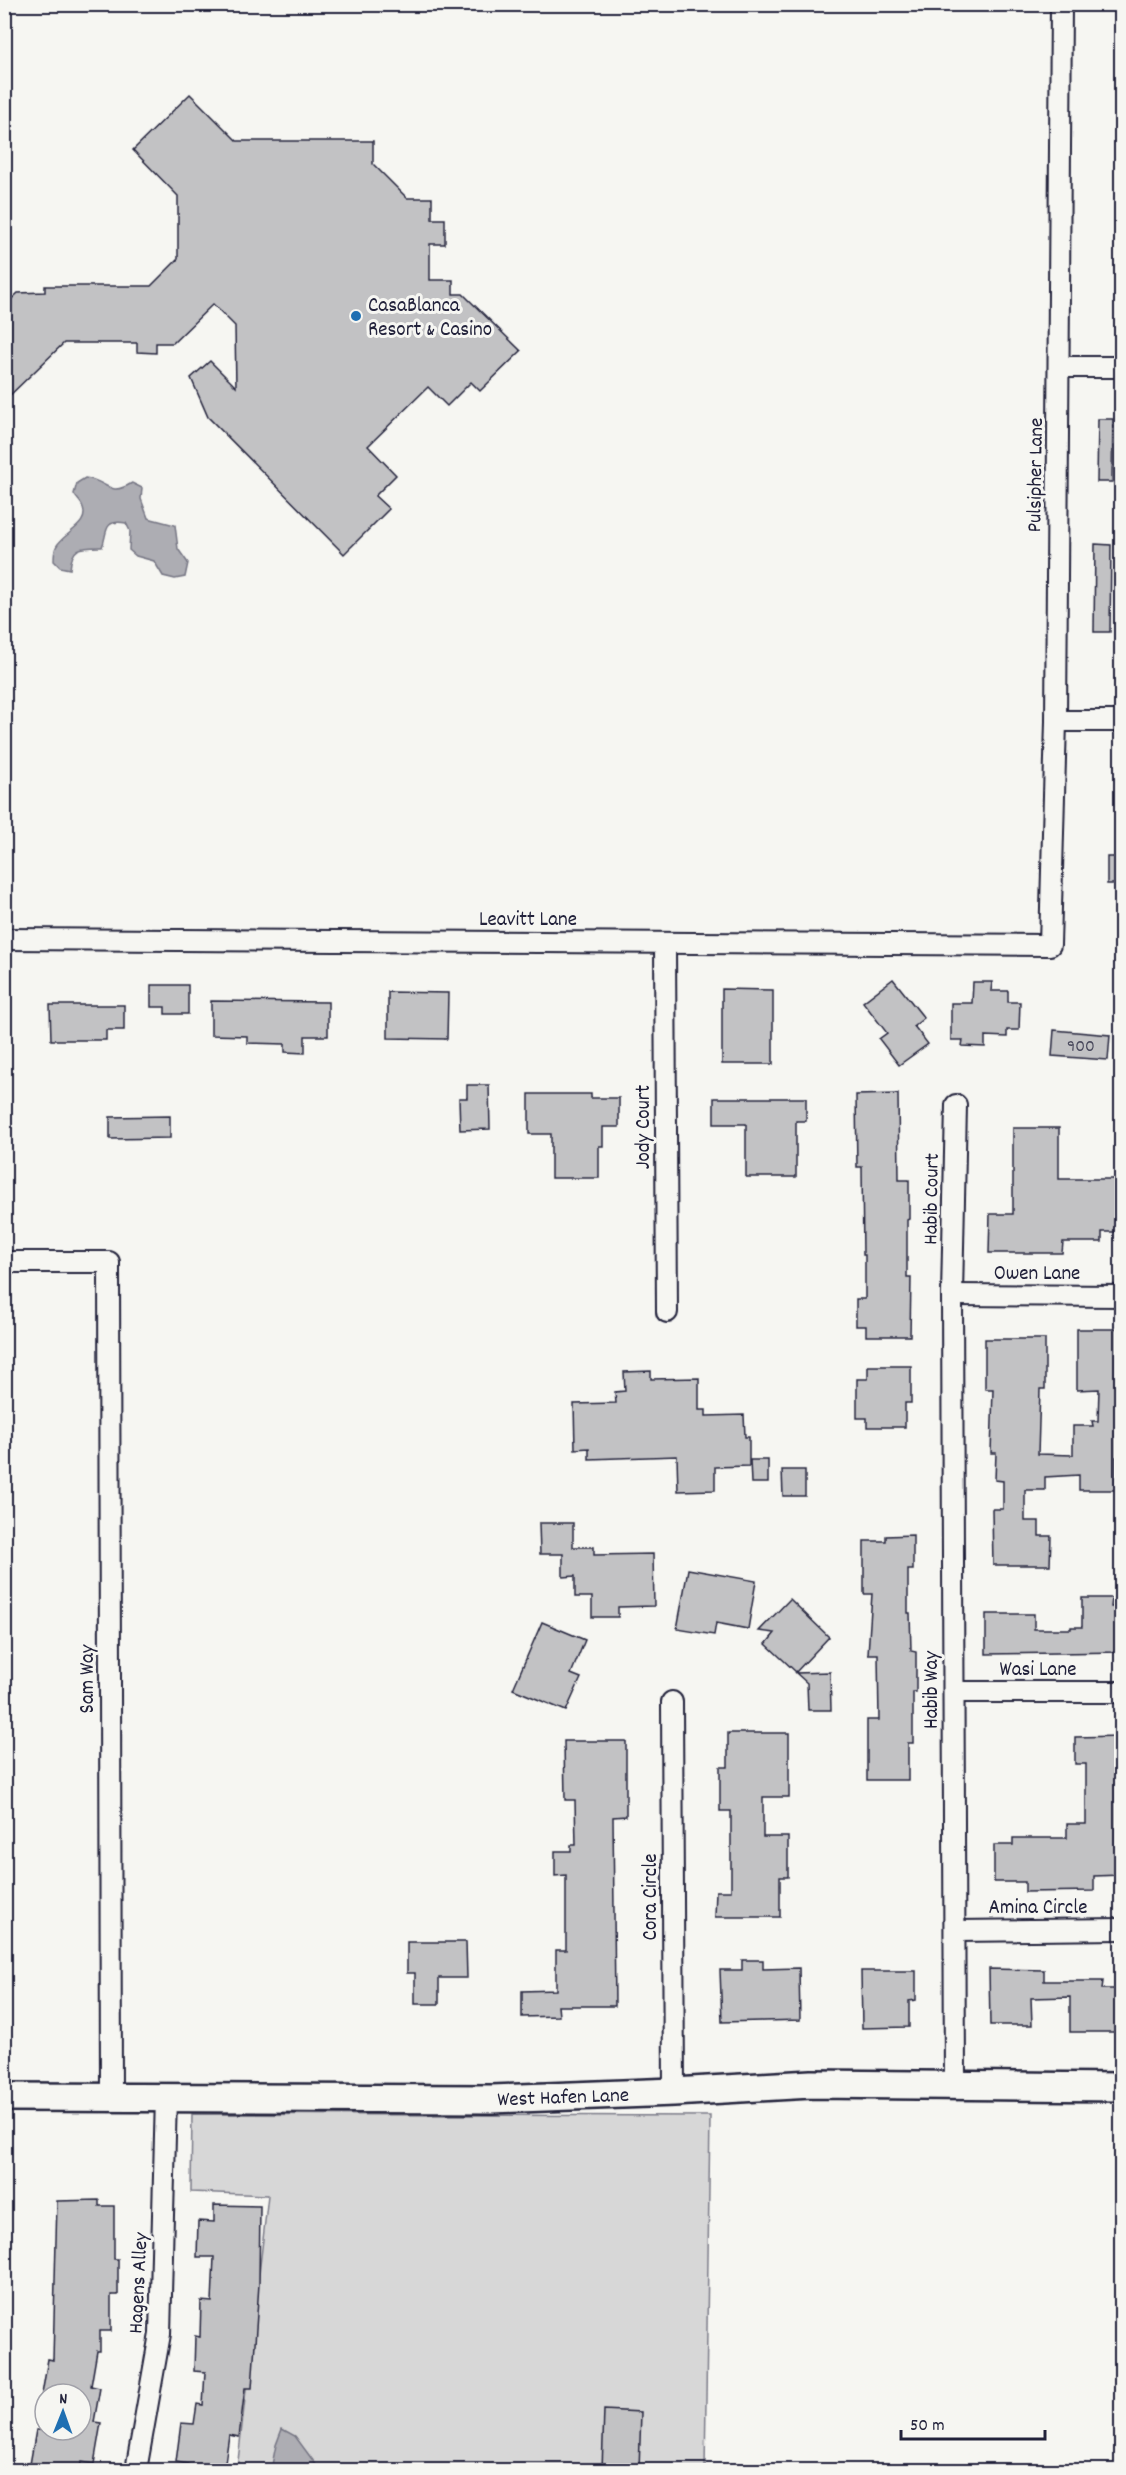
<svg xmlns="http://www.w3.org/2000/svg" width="1126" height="2475" font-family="Dekko,sans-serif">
	<rect width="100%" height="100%" fill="#f6f6f2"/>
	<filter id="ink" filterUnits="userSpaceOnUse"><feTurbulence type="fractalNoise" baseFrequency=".0167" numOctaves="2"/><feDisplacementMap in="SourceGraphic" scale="12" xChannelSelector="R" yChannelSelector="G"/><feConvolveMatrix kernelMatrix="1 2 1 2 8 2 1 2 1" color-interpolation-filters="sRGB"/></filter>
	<g filter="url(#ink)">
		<!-- green -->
		<path fill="#d7d7d7" stroke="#7c7c89" stroke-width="1.5" d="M192 2114 710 2116 705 2470H237L268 2195 191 2192Z"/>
		<!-- water -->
		<g fill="#adadb3" stroke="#757583" stroke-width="1.5">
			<path d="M85 478C107 480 108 498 132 483L142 488 141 499 148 518 175 525 178 549 188 563 185 577 175 579 163 576 154 561 136 556 129 550 130 531 126 523C102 519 108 533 102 547 81 547 72 546 70 569L60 567 54 561C54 557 54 551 56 547 63 532 92 526 82 505 80 501 76 498 74 494L77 483Z"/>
			<path d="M282 2429 295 2436 320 2470H271L276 2445Z"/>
		</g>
		<!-- building -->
		<g fill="#c2c2c4" stroke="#22223b" stroke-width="1.5">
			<path d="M190 94 237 141H373V164L407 198H432V219H445V244H430V280H453V294H463L521 351 480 391 471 382 447 406 428 387 368 446 396 475 375 496 389 509 344 554 208 417 191 378 210 361 236 387 235 326 213 304 173 343H156V353L137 352V343H64L4 401V306L18 293 45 292V286H151L178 259V196L133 150Z"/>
			<path d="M1098 419H1113L1112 482H1097Z"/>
			<path d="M1095 544 1111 545 1110 632H1094Z"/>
			<rect x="1107" y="857" width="15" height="27"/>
			<path d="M893 979 924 1018 914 1026 928 1044 899 1065 879 1039 887 1033 863 1002Z"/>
			<path d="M973 982H992L991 991H1008V1002H1020L1019 1030H1007V1037L985 1036V1047L962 1046 963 1040H951V1003H972Z"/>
			<path d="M151 985H188V1014H165V1007H151Z"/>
			<path d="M722 989 773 990V1064H722Z"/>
			<path d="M388 992 448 993 447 1039 388 1038Z"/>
			<path d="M211 1001 328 1002V1036H305V1053L285 1052V1044L247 1043V1036L211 1035Z"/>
			<path d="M50 1005H124V1030H106V1040H51Z"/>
			<path d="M1054 1030 1110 1035 1108 1060 1052 1056Z"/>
			<path d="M467 1085H489L490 1129 460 1130 459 1098H467Z"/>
			<path d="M529 1094H591V1098H619V1127H603V1146H599V1178H551V1134H529Z"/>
			<path d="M898 1094 899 1180H909V1219L907 1220V1277H911L910 1336H866V1326H856V1299H865V1255H863L862 1167H857L856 1095Z"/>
			<path d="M714 1098H806V1121H796V1177H746V1124H714Z"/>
			<path d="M170 1116V1138L110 1139V1117Z"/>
			<path d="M1013 1128H1059V1179H1122V1232H1102V1242H1063L1062 1253H989L990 1214H1013Z"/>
			<path d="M1077 1329H1118V1365H1122V1457H1116V1490H1079V1475L1045 1477V1490H1025V1521H1039V1536H1051L1050 1565H993L992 1509H1003V1481L995 1480 996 1453H991L993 1389H985V1339H1045V1389H1040L1038 1454 1073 1455V1426H1093L1092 1421H1098L1099 1389 1077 1390Z"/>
			<path d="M868 1366H911V1403H905V1427H867V1418H857V1379H868Z"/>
			<path d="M651 1371V1379L699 1378V1410H706V1416L744 1415 745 1437H749V1466L715 1467V1490L678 1491 677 1456 589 1459V1448L575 1449 574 1404 616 1403 615 1392 625 1391 624 1372Z"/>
			<path d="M750 1460H768V1483H751Z"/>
			<path d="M782 1470H805V1496H783Z"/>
			<path d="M539 1523H573V1547H594V1555L653 1554 654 1606 618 1607V1617H592V1597H575V1576L563 1577V1554H540Z"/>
			<path d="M913 1535V1570H908V1613H910L911 1651 916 1652V1692H913V1743H908V1780H867V1720H879L878 1654H868L872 1594H864V1541H886V1536Z"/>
			<path d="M688 1569 756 1581 748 1629 716 1623 714 1635 677 1629Z"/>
			<path d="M1082 1598H1112L1111 1607H1122V1652L986 1654V1614H1034V1629H1071V1627H1082Z"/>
			<path d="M790 1599 829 1637 796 1672 766 1644 775 1633 759 1631Z"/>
			<path d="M542 1622 585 1640 571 1674 581 1678 566 1711 513 1689Z"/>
			<path d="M830 1672 831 1710H808L807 1683 796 1673Z"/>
			<path d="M728 1733H789V1797H763V1837H788V1877H780V1917H715L716 1891H731V1811H720V1767H728Z"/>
			<path d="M1122 1736 1121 1875 1094 1876V1891L1025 1892V1882H994V1845H1013V1838H1067V1824H1086V1764H1075V1737Z"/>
			<path d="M564 1741H626V1816L613 1817 615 2006H558L559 2016 522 2017V1991L556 1990V1950H566V1875L555 1876V1851H571V1845H576L575 1800H565Z"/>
			<path d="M407 1942H466L467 1978H439V2004H415V1973H407Z"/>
			<path d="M742 1960H763V1969L799 1968 800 2020 722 2022 720 1970H742Z"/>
			<path d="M989 1969 1044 1970V1981H1103L1102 1989H1122V2032H1070V1997L1031 1998 1032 2025H990Z"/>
			<path d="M861 1971H916V2000L909 2001V2027L862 2028Z"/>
			<path d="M99 2200V2206H114V2259H118V2295H111V2331H100V2351H97L91 2386 100 2388 94 2422 101 2423 94 2464 81 2462 80 2470H29L36 2430H81V2394H42L48 2359 53 2360 57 2201Z"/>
			<path d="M214 2205 260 2206 259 2284 252 2388H245L239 2437 229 2435 224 2470H187L188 2464 176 2462 181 2423 194 2424 197 2404 203 2405 205 2372 194 2371 195 2336 200 2337 201 2301 212 2302 214 2257H197L198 2221 214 2222Z"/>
			<path d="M604 2410 641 2412 639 2470H602Z"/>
		</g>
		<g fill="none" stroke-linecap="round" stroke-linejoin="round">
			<defs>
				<g id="street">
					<path d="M1059 367H1122"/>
					<path d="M1056 721H1122"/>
					<path d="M4 939 1050 945 1056 721 1061 4"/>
					<path d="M665 943 667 1312"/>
					<path d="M4 1262H109L111 2096"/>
					<path d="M952 1295 1122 1296"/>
					<path d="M954 1692H1122"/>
					<path d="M672 1702 674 2092"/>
					<path d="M955 1931 1122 1929"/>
					<path d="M955 2085 952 1295 956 1105"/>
					<path d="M136 2470 160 2334 166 2096"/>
				</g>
				<path id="secondary" d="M4 2097 492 2099 674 2092 811 2084 1122 2087"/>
			</defs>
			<!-- street casing -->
			<use href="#street" stroke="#22223b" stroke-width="24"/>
			<!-- secondary casing -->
			<use href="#secondary" stroke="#22223b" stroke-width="32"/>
			<!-- street -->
			<use href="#street" stroke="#f6f6f2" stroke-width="20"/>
			<!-- secondary -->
			<use href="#secondary" stroke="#f6f6f2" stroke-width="27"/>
		</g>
	</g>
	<!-- markers -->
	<circle fill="#1f6fb2" stroke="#f6f6f2" stroke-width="2" cx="356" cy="316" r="6"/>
	<g text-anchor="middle" stroke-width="6" stroke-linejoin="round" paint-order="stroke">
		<!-- number labels -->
		<g font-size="18" fill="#4a4a5d">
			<text x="1081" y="1051">900</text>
		</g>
		<!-- poi labels -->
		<g font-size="21" fill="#22223b" stroke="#f6f6f2" text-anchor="start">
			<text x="368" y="311">CasaBlanca<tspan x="368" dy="24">Resort &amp; Casino</tspan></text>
		</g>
		<!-- street labels -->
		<g font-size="21" fill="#22223b" stroke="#f6f6f2">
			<text transform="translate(1034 475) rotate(-89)" y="7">Pulsipher Lane</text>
			<text x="528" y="925">Leavitt Lane</text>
			<text transform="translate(642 1127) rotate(-90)" y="7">Jody Court</text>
			<text transform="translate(930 1199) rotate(-89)" y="7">Habib Court</text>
			<text x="1037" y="1279">Owen Lane</text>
			<text x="1038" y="1675">Wasi Lane</text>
			<text transform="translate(86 1679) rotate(-90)" y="7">Sam Way</text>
			<text transform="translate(930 1690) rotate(-90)" y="7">Habib Way</text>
			<text transform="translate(649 1897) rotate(-90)" y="7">Cora Circle</text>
			<text x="1038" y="1913">Amina Circle</text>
			<text transform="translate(563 2096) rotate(-2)" y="7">West Hafen Lane</text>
			<text transform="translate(137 2283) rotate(-87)" y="7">Hagens Alley</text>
		</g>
	</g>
	<!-- margin -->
	<rect width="1126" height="2475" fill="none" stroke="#f6f6f2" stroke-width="24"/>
	<rect x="12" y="12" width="1102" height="2451" fill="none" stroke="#22223b" stroke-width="2" filter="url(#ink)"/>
	<!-- north arrow -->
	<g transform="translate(63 2412) rotate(1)"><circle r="28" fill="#f6f6f2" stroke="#a1a1a9" stroke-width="1.5"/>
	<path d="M0-4.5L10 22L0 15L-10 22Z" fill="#1f6fb2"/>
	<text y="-9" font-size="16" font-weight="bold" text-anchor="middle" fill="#22223b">N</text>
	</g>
	<!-- scale -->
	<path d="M901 2430v9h144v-9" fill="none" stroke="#22223b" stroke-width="3"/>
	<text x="910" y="2430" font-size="18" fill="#22223b" stroke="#f6f6f2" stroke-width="4.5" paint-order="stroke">50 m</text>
</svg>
